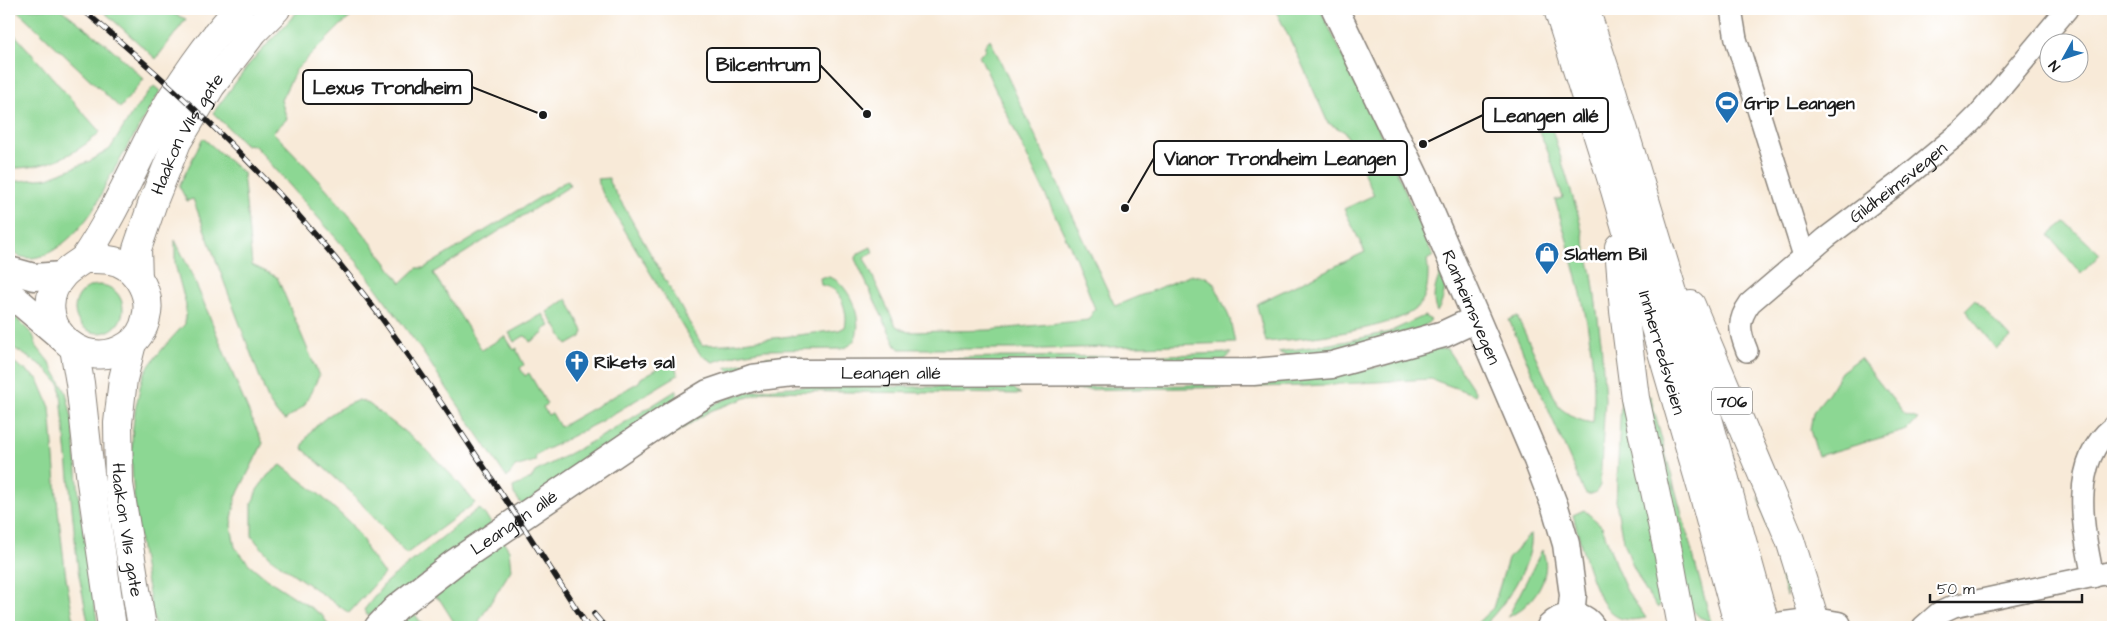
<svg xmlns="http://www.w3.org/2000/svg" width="2122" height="636" font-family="'Architects Daughter',sans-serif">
	<rect width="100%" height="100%" fill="#fff"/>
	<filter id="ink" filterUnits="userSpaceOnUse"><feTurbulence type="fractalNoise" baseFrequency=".02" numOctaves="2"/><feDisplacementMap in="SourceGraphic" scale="10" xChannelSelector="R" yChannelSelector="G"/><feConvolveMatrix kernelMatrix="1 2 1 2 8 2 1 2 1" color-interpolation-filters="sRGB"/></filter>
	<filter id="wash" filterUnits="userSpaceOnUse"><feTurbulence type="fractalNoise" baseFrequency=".0096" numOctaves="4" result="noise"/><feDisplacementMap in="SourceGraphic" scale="20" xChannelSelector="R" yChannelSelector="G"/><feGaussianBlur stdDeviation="1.12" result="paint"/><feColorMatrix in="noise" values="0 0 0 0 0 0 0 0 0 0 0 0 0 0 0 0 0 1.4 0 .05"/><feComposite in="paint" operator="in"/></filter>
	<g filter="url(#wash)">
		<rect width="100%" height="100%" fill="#f8ead8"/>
		<!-- green -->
		<g fill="#8cd793" stroke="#547a58">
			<path d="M16 9H61L112 49 144 79 120 108Z"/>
			<path d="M101 9H161L186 19 156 59Z"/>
			<path d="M300 9H361L342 24 296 70 281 100 287 119 273 132C319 178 363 229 401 283L417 268H424L568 180 570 186 433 273 482 350 505 336 514 350 517 348V351L524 365 520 368 525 376 529 373 547 404 543 407 548 415 552 413 560 427 639 382 641 378 673 360 678 375 603 420 536 455 535 461 515 467 507 478 422 351 358 263 256 147 249 144 246 145 213 113 250 63Z"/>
			<path d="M1275 9H1320L1375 121 1433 256 1427 260C1429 273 1429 293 1420 304 1402 330 1298 339 1266 342L1257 306 1258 303 1365 252 1344 209 1374 195 1345 132 1328 123 1300 60Z"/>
			<path d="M9 28 100 132C75 156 43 169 9 168Z"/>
			<path d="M990 39 1115 306 1190 275 1206 277 1213 282 1220 296 1230 319 1235 343 1043 349H900L896 346 855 259 859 253 871 247 873 252 864 258 896 326 908 332 990 330 1088 320 1095 309 1075 257 979 55 985 51V45Z"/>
			<path d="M154 86 160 91C143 120 127 149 109 178 104 186 101 197 96 205 82 230 38 278 9 249V182L48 178 90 161 110 149 133 112Z"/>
			<path d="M1544 103 1578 214 1592 274 1601 341 1605 399 1600 485C1597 492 1594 495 1586 494L1583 489 1509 320 1517 316 1559 407C1570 416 1579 421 1593 423 1599 346 1577 274 1555 200L1563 198 1548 152 1529 108Z"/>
			<path d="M203 138 243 173 252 265 277 277 319 376 304 406 285 420 277 414 269 402 193 199 187 201 179 186Z"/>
			<path d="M609 178V182L623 205 702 345 726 344 839 330 845 327C848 317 844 300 836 292 832 287 827 287 821 285L820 278C846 266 878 341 841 349L764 350 736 355 713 362 701 355 693 344 603 194 597 179Z"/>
			<path d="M2065 222 2100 254 2081 274 2049 235Z"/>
			<path d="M175 240C209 306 231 377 263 443L236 497 231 525 235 547 249 564 267 579 322 615 330 627H155C143 558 120 461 139 393 140 387 141 380 144 374 151 361 174 335 185 324L186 305 175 264Z"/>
			<path d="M1441 272C1448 284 1444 300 1437 312 1431 300 1435 284 1441 272Z"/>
			<circle cx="99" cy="309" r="24"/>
			<path d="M567 299 583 331 581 337 567 345 547 312Z"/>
			<path d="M1975 300 2011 338 1996 349 1965 310Z"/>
			<path d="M9 311 33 335 37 347 49 362 66 392 73 422 80 509 98 627H89L78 570 60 385 44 367 9 345Z"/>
			<path d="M543 314 550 326 543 330 544 333 530 342 527 337 524 336 514 342 509 333Z"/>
			<path d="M1424 316 1431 320C1415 341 1319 353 1291 358L1278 352 1343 342 1389 332Z"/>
			<path d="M1434 349H1447L1476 393 1475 395 1431 379 1305 386 1072 390 1071 387 1185 385 1353 373 1398 362Z"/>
			<path d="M1231 353 1226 359 1218 363H919L911 358 1134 356Z"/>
			<path d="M787 356 802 357 771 365 731 372 725 368 767 357Z"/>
			<path d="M1860 358 1905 415 1918 419 1908 430 1818 456 1810 430 1813 412 1829 392 1841 372Z"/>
			<path d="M9 359 38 379 50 407 58 510 66 578 75 627H9V576L13 518 9 446Z"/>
			<path d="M845 386 1013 388 1021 394 765 391 710 411 665 440 660 434C680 423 700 410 721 401 759 384 804 387 845 386Z"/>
			<path d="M677 390V401L522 505 514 494 513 487 531 479 535 472 608 433Z"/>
			<path d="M1650 396 1711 622 1699 617 1690 607 1643 397Z"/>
			<path d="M1621 399H1630L1664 597 1658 608 1645 590 1632 564 1622 536 1616 502Z"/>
			<path d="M359 400 369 404 424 447 459 483 475 503 406 554 353 494 302 448C310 425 336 408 359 400Z"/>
			<path d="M281 465 320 495 350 523 364 542 366 549 384 574 349 613 272 559 258 544 252 536V504L257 490 268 475Z"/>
			<path d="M1759 497 1787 569 1786 596Z"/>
			<path d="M479 508 492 523 374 613 367 615 364 610 386 582Z"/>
			<path d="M1584 510 1602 526 1617 569 1627 591 1646 618C1635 620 1622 622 1613 614 1592 598 1580 540 1573 515Z"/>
			<path d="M1531 533C1535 563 1503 608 1482 627H1473L1493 608 1508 559Z"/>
			<path d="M502 539 509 550 511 570 479 621 482 627H457L440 600 432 595Z"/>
			<path d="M1542 550C1555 575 1531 607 1508 617Z"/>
			<path d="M412 610 424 627H395Z"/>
		</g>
	</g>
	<g filter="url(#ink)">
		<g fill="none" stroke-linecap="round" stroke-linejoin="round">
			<defs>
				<g id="minor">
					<path d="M1731 9 1736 39 1804 256"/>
					<path id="s1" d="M1747 351C1739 331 1737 321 1750 303L1826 238 1900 182 1963 130 1979 114 2067 9"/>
					<path d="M2093 577C2083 529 2069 462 2113 427"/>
					<path d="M1923 627 1939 613 1954 606 2113 572"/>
				</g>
				<g id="tertiary">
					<path id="s2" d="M1335 9 1417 180 1537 460 1555 507 1566 544 1573 595 1571 616"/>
					<path d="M9 270 34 277 63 275"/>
					<path d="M9 293 62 338"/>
					<path id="s3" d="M378 627 396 608 454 563 675 413 708 393 752 378 793 373 1253 372 1332 365 1444 334 1476 319"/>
					<path d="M1550 627C1562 615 1581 611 1592 627"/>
					<path d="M1770 627 1815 621 1838 625"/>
				</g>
				<g id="secondary">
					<path d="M84 259C95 259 107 258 118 262 139 271 152 296 146 318 144 329 137 340 127 346 80 377 25 317 63 275 68 269 77 264 84 259Z"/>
					<path d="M84 259C112 218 132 171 155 127 176 88 208 41 239 9"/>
					<path id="s4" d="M138 278 137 249 153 202 177 142 211 86 254 31 276 9"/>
					<path id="s5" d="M132 343 123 379 118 423 119 484 142 627"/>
					<path d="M74 348 80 383 91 482 112 627"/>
				</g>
				<g id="trunk">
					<path id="s6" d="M1558 9 1615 190 1701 486 1739 627"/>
					<path d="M1585 9 1613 94 1674 296 1766 627"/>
					<path d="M1619 247 1624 311 1635 398 1669 556 1682 627"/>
					<path d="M1691 305 1790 540 1815 621"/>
				</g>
			</defs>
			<!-- minor casing -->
			<use href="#minor" stroke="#8a837a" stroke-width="24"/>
			<!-- tertiary casing -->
			<use href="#tertiary" stroke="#8a837a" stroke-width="29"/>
			<!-- secondary casing -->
			<use href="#secondary" stroke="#8a837a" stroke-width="30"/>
			<!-- trunk casing -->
			<use href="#trunk" stroke="#8a837a" stroke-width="30"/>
			<!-- minor -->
			<use href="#minor" stroke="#fff" stroke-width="21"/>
			<!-- tertiary -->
			<use href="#tertiary" stroke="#fff" stroke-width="26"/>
			<!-- secondary -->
			<use href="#secondary" stroke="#fff" stroke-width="28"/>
			<!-- trunk -->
			<use href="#trunk" stroke="#fff" stroke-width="28"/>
			<defs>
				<g id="rail">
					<path d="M82 9C166 80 248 155 319 239 377 307 427 381 476 455 514 512 551 569 588 627"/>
					<path d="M594 614 605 627"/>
				</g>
			</defs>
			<!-- rail casing -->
			<use href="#rail" stroke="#1c1c1c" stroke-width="5.5"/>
			<!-- rail -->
			<use href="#rail" stroke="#fff" stroke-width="4" stroke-dasharray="11" stroke-linecap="butt"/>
		</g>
	</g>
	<!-- icons -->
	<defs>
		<symbol id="stadium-pin" viewBox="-11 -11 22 30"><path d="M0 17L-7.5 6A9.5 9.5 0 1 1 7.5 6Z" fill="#1f6fb2" stroke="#fff"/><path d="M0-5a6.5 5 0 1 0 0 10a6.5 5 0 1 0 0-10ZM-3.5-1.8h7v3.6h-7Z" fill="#fff"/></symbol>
		<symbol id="shop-pin" viewBox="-11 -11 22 30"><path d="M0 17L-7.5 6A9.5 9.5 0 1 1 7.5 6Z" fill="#1f6fb2" stroke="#fff"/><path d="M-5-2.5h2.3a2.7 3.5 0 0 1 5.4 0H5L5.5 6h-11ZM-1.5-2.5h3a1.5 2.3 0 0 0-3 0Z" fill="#fff"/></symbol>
		<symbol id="church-pin" viewBox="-11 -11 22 30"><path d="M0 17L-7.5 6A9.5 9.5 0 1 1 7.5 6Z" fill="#1f6fb2" stroke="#fff"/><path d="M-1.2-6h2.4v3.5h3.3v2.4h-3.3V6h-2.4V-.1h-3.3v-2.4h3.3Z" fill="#fff"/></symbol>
	</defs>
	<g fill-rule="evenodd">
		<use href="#stadium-pin" x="1713" y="89" width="28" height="38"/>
		<use href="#shop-pin" x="1533" y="240" width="28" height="38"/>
		<use href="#church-pin" x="563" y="348" width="28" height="38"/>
	</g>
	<g text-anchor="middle" stroke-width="5" stroke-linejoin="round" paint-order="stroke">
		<!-- shield labels -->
		<rect fill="#fff" stroke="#606060" stroke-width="1" x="1712" y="387.5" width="40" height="27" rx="4"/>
		<g font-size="16" font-weight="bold" fill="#1c1c1c">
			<text x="1732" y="407">706</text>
		</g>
		<!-- poi labels -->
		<g font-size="18" font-weight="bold" fill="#1c1c1c" stroke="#fff" text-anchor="start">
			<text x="1744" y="109">Grip Leangen</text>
			<text x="1564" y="260">Slatlem Bil</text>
			<text x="594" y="368">Rikets sal</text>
		</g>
		<!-- street labels -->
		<g font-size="18" fill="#1c1c1c" stroke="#fff">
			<text dy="6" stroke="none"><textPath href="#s4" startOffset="155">Haakon VIIs gate</textPath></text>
			<text dy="6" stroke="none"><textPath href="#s1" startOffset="242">Gildheimsvegen</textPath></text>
			<text dy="6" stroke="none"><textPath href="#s2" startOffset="328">Ranheimsvegen</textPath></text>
			<text dy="6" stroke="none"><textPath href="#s6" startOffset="359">Innherredsveien</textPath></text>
			<text dy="6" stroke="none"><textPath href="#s3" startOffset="591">Leangen allé</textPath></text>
			<text dy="6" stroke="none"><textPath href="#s3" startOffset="172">Leangen allé</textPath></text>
			<text dy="6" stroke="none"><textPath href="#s5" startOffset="189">Haakon VIIs gate</textPath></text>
		</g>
	</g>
	<!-- callouts -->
	<path fill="none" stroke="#1c1c1c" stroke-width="2" d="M867 114L820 65M543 115L472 87M1423 144L1483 115M1125 208L1154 158"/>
	<g fill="#1c1c1c" stroke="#fff" stroke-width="2">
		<circle cx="867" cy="114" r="5"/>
		<circle cx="543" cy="115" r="5"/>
		<circle cx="1423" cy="144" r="5"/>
		<circle cx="1125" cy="208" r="5"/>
	</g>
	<g fill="#fff" stroke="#1c1c1c" stroke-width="2">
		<rect x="707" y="48" width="113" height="34" rx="5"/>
		<rect x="303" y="70" width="169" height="34" rx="5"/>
		<rect x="1483" y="98" width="125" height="34" rx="5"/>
		<rect x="1154" y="141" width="253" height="34" rx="5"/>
	</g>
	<g font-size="19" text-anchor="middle" font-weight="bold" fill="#1c1c1c">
		<text x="763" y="71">Bilcentrum</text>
		<text x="387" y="94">Lexus Trondheim</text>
		<text x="1546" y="122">Leangen allé</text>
		<text x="1280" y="165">Vianor Trondheim Leangen</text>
	</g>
	<!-- margin -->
	<rect width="2122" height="636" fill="none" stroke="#fff" stroke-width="30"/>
	<!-- north arrow -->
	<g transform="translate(2064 58) rotate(230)"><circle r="24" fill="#ffffff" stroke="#a4a4a4"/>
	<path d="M0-4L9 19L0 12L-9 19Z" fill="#1f6fb2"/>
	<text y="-8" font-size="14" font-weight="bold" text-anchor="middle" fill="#1c1c1c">N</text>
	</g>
	<!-- scale -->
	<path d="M1930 594v8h152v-8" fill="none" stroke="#1c1c1c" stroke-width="2.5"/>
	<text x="1937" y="594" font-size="15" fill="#1c1c1c" stroke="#ffffff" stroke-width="4" paint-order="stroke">50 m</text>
</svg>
